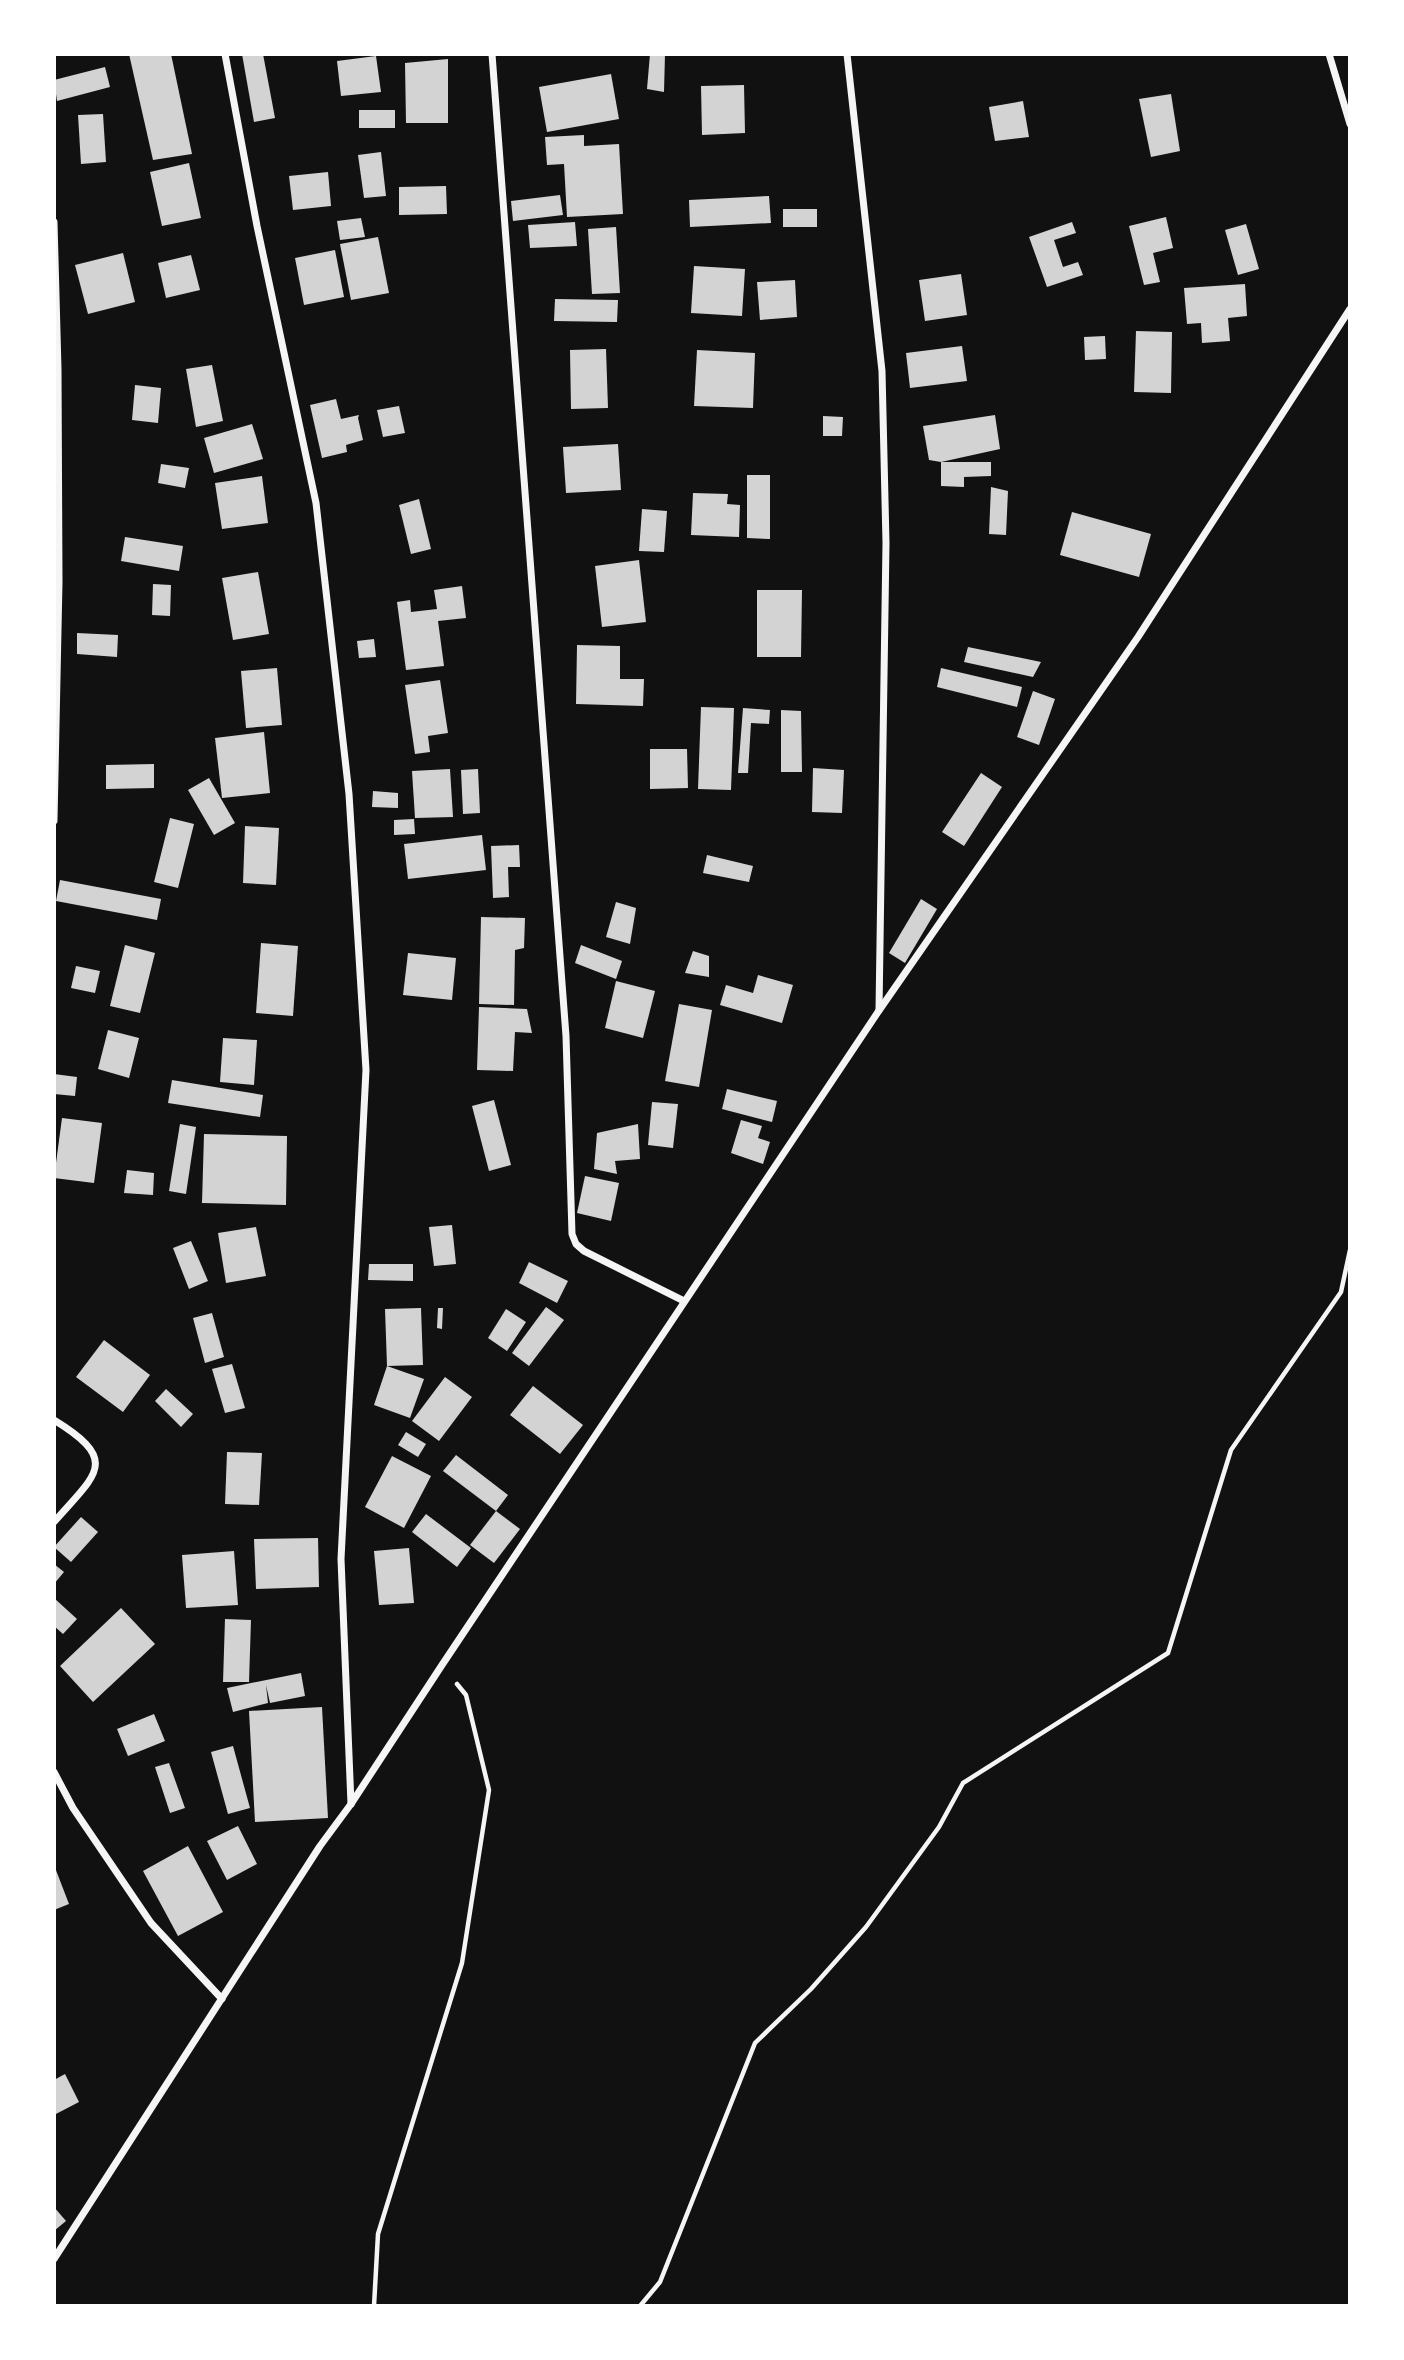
<svg xmlns="http://www.w3.org/2000/svg" width="1404" height="2360" font-family="'Public Sans',sans-serif">
	<rect width="100%" height="100%" fill="#111"/>
	<!-- building -->
	<g fill="#d3d3d3">
		<path d="M129 54H171L192 154 153 160Z"/>
		<path d="M242 54H263L275 118 254 122Z"/>
		<path d="M650 54H665L664 92 647 89Z"/>
		<path d="M376 56 381 92 341 96 337 61Z"/>
		<path d="M448 59V123H406L405 63Z"/>
		<path d="M105 67 110 87 57 101 54 80Z"/>
		<path d="M611 74 619 119 547 132 539 87Z"/>
		<path d="M744 85 745 133 702 135 701 86Z"/>
		<path d="M1171 94 1180 151 1151 157 1139 99Z"/>
		<path d="M1023 101 1029 137 995 141 989 107Z"/>
		<rect x="359" y="110" width="36" height="18"/>
		<path d="M103 114 106 162 81 164 78 115Z"/>
		<path d="M584 135V146L619 144 623 214 567 217 564 164 547 165 545 137Z"/>
		<path d="M381 152 386 196 364 198 358 155Z"/>
		<path d="M189 163 201 218 162 226 150 172Z"/>
		<path d="M328 172 331 206 293 210 289 176Z"/>
		<path d="M446 186 447 214 399 215V187Z"/>
		<path d="M560 195 563 215 513 221 511 201Z"/>
		<path d="M769 196 771 223 690 227 689 200Z"/>
		<rect x="783" y="209" width="34" height="18"/>
		<path d="M1166 217 1173 248 1153 253 1160 282 1144 285 1129 226Z"/>
		<path d="M361 218 365 237 340 240 337 221Z"/>
		<path d="M575 222 577 246 530 248 528 225Z"/>
		<path d="M1072 222 1076 233 1054 240 1063 267 1078 262 1083 275 1047 287 1029 237Z"/>
		<path d="M1246 224 1259 269 1238 275 1225 230Z"/>
		<path d="M616 227 620 293 592 294 588 229Z"/>
		<path d="M378 237 389 293 351 300 340 244Z"/>
		<path d="M335 250 344 297 304 305 295 258Z"/>
		<path d="M123 253 135 302 88 314 75 265Z"/>
		<path d="M191 255 200 290 166 298 158 263Z"/>
		<path d="M694 266 745 269 742 316 691 313Z"/>
		<path d="M961 274 967 315 925 321 919 280Z"/>
		<path d="M795 280 797 317 760 320 757 282Z"/>
		<path d="M1245 284 1247 316 1228 318 1230 341 1202 343 1201 323 1187 324 1184 288Z"/>
		<path d="M555 299 618 300 617 322 554 321Z"/>
		<path d="M1136 331 1172 332 1171 393 1134 392Z"/>
		<path d="M1105 336 1106 359 1085 360 1084 337Z"/>
		<path d="M962 346 967 381 910 388 906 353Z"/>
		<path d="M606 349 608 408 571 409 570 350Z"/>
		<path d="M697 350 755 353 753 408 694 406Z"/>
		<path d="M212 365 223 421 196 427 186 369Z"/>
		<path d="M135 385 161 388 158 423 132 420Z"/>
		<path d="M336 399 341 419 359 415 358 418 363 440 346 445 347 452 322 458 310 405Z"/>
		<path d="M399 406 405 433 383 437 377 410Z"/>
		<path d="M995 415 1000 449 941 462 929 460 923 426Z"/>
		<path d="M823 416 843 417 842 436H823Z"/>
		<path d="M252 424 263 459 214 473 204 438Z"/>
		<path d="M618 444 621 490 566 493 563 447Z"/>
		<path d="M941 462H991V476L964 477V487L941 486Z"/>
		<path d="M161 464 189 468 185 488 158 483Z"/>
		<path d="M747 475H770V539L747 538Z"/>
		<path d="M262 476 268 523 222 529 215 483Z"/>
		<path d="M991 487 1008 491 1006 535 989 534Z"/>
		<path d="M693 493 728 494 727 504 740 505 739 537 691 535Z"/>
		<path d="M419 499 431 549 411 554 399 505Z"/>
		<path d="M642 509 667 511 664 552 639 551Z"/>
		<path d="M1072 512 1151 534 1139 577 1060 555Z"/>
		<path d="M125 537 183 546 179 571 121 561Z"/>
		<path d="M639 560 646 622 602 627 595 566Z"/>
		<path d="M258 572 269 634 233 640 222 578Z"/>
		<path d="M153 584 171 585 170 616 152 615Z"/>
		<path d="M462 586 466 618 438 621 444 666 406 670 397 602 410 600 411 612 437 609 434 590Z"/>
		<path d="M757 590H802L801 657H757Z"/>
		<path d="M77 633 118 635 117 657 77 654Z"/>
		<path d="M374 639 376 657 359 658 357 641Z"/>
		<path d="M577 645 620 646V679H644L643 706 576 704Z"/>
		<path d="M968 647 1041 662 1033 677 964 662Z"/>
		<path d="M277 668 282 725 246 728 241 671Z"/>
		<path d="M941 668 1022 687 1017 707 937 687Z"/>
		<path d="M440 680 448 733 428 736 430 752 415 754 405 685Z"/>
		<path d="M1033 691 1055 699 1039 745 1017 737Z"/>
		<path d="M701 707 734 708 731 790 698 789Z"/>
		<path d="M743 708 770 710 769 724 751 723 748 773H738Z"/>
		<path d="M781 710 801 711 802 772H781Z"/>
		<path d="M264 732 270 793 222 798 215 738Z"/>
		<path d="M650 749H687L688 788 650 789Z"/>
		<path d="M154 764V788L106 789V765Z"/>
		<path d="M813 768 844 770 842 813 812 812Z"/>
		<path d="M450 769 453 817 415 818 412 771Z"/>
		<path d="M478 769 480 813 463 814 461 770Z"/>
		<path d="M981 773 1002 787 964 846 942 832Z"/>
		<path d="M209 778 235 823 214 835 188 790Z"/>
		<path d="M373 791 398 793V808L372 807Z"/>
		<path d="M170 818 194 824 178 888 154 882Z"/>
		<path d="M414 819 415 834 394 835V820Z"/>
		<path d="M245 826 279 828 276 885 243 883Z"/>
		<path d="M482 835 486 870 408 879 404 844Z"/>
		<path d="M519 845 520 867H508L509 897 493 898 491 846Z"/>
		<path d="M707 855 753 866 749 882 703 873Z"/>
		<path d="M60 880 161 899 157 920 56 901Z"/>
		<path d="M921 899 937 909 905 963 889 953Z"/>
		<path d="M616 902 636 908 630 944 606 937Z"/>
		<path d="M481 917 525 918 524 948 515 950 514 1005 479 1004Z"/>
		<path d="M261 943 298 946 293 1016 256 1013Z"/>
		<path d="M125 945 155 953 140 1013 110 1006Z"/>
		<path d="M581 945 622 961 616 979 575 963Z"/>
		<path d="M693 951 709 956V977L685 973Z"/>
		<path d="M408 953 456 958 452 1000 403 995Z"/>
		<path d="M76 966 100 971 95 993 71 988Z"/>
		<path d="M758 975 793 985 782 1023 720 1005 726 985 753 993Z"/>
		<path d="M616 981 655 991 643 1038 605 1028Z"/>
		<path d="M679 1004 712 1010 699 1087 665 1081Z"/>
		<path d="M479 1007 527 1009 532 1033 515 1032 513 1071 477 1070Z"/>
		<path d="M108 1030 139 1038 129 1078 98 1069Z"/>
		<path d="M223 1038 257 1040 254 1085 220 1082Z"/>
		<path d="M54 1074 77 1077 75 1096 54 1094Z"/>
		<path d="M172 1080 263 1095 260 1117 168 1103Z"/>
		<path d="M727 1089 777 1101 772 1122 722 1109Z"/>
		<path d="M494 1100 511 1165 489 1171 472 1106Z"/>
		<path d="M652 1102 678 1104 673 1148 648 1145Z"/>
		<path d="M62 1118 102 1123 94 1183 54 1178Z"/>
		<path d="M741 1120 762 1126 758 1138 770 1142 763 1164 731 1153Z"/>
		<path d="M180 1124 196 1127 186 1194 169 1191Z"/>
		<path d="M638 1124 640 1159 615 1161 617 1174 594 1169 597 1133Z"/>
		<path d="M204 1134 287 1136 286 1205 202 1203Z"/>
		<path d="M127 1170 154 1173 153 1195 124 1193Z"/>
		<path d="M585 1176 619 1183 611 1221 577 1213Z"/>
		<path d="M452 1225 456 1264 434 1266 429 1227Z"/>
		<path d="M256 1227 266 1276 226 1283 218 1233Z"/>
		<path d="M191 1241 208 1281 189 1289 173 1248Z"/>
		<path d="M529 1262 568 1281 557 1303 519 1283Z"/>
		<path d="M369 1264H413V1281L368 1280Z"/>
		<path d="M546 1307 564 1320 529 1366 512 1353Z"/>
		<path d="M421 1308 423 1365 387 1366 385 1309Z"/>
		<path d="M438 1308H443L442 1329 437 1328Z"/>
		<path d="M506 1309 526 1322 507 1351 488 1338Z"/>
		<path d="M212 1313 224 1357 205 1363 193 1318Z"/>
		<path d="M104 1340 150 1375 123 1412 76 1377Z"/>
		<path d="M232 1364 245 1408 225 1413 212 1369Z"/>
		<path d="M387 1366 424 1379 410 1418 374 1405Z"/>
		<path d="M445 1377 472 1397 439 1441 412 1421Z"/>
		<path d="M533 1386 583 1425 560 1454 510 1415Z"/>
		<path d="M166 1389 193 1414 181 1427 155 1401Z"/>
		<path d="M406 1432 426 1444 418 1457 398 1445Z"/>
		<path d="M227 1452 262 1453 259 1505 225 1504Z"/>
		<path d="M456 1455 508 1495 496 1511 443 1471Z"/>
		<path d="M392 1456 431 1476 404 1528 365 1507Z"/>
		<path d="M496 1511 520 1529 494 1563 470 1545Z"/>
		<path d="M426 1514 471 1548 457 1567 412 1532Z"/>
		<path d="M81 1517 98 1532 71 1562 54 1547Z"/>
		<path d="M318 1538 319 1587 256 1589 254 1539Z"/>
		<path d="M409 1548 414 1603 379 1605 374 1551Z"/>
		<path d="M234 1551 238 1605 186 1608 182 1555Z"/>
		<path d="M54 1564 64 1572 54 1584Z"/>
		<path d="M54 1598 77 1619 63 1634 54 1626Z"/>
		<path d="M121 1608 155 1644 93 1702 60 1666Z"/>
		<path d="M225 1619 251 1620 249 1682H223Z"/>
		<path d="M301 1673 305 1696 270 1703 266 1685 268 1703 233 1712 227 1688Z"/>
		<path d="M322 1707 328 1818 255 1822 249 1711Z"/>
		<path d="M154 1714 165 1741 128 1756 117 1729Z"/>
		<path d="M233 1746 250 1808 228 1814 211 1752Z"/>
		<path d="M169 1763 185 1808 170 1813 155 1767Z"/>
		<path d="M238 1826 257 1864 227 1880 207 1841Z"/>
		<path d="M188 1846 223 1912 178 1936 143 1871Z"/>
		<path d="M54 1865 69 1904 54 1910Z"/>
		<path d="M65 2074 79 2102 54 2115V2080Z"/>
		<path d="M54 2207 66 2221 54 2231Z"/>
	</g>
	<g fill="none" stroke-linecap="round" stroke-linejoin="round">
		<!-- path -->
		<g stroke="#f5f5f5" stroke-width="4.5">
			<path d="M374 2306 378 2234 462 1963 489 1790 466 1695 457 1684"/>
			<path d="M640 2306 660 2282 755 2043 811 1989 866 1927 939 1827 963 1783 1168 1653 1231 1450 1341 1292 1350 1250"/>
		</g>
		<!-- minor -->
		<g stroke="#f5f5f5" stroke-width="7">
			<path d="M225 54 257 226 316 503 349 794 366 1070 341 1559 351 1804"/>
			<path d="M492 54 566 1036 572 1234 576 1244 584 1251 684 1301"/>
			<path d="M847 54 882 371 886 543 879 1010"/>
			<path d="M1329 54 1350 124"/>
			<path d="M54 222 58 369 59 582 54 821"/>
			<path d="M54 1420C121 1461 96 1474 54 1522"/>
			<path d="M54 1772 73 1808 151 1923 222 1999"/>
			<path d="M54 2259 320 1846 351 1804 442 1665 878 1012 1138 637 1350 309"/>
		</g>
	</g>
	<!-- border -->
	<rect width="1404" height="2360" fill="none" stroke="#ffffff" stroke-width="112"/>
</svg>
